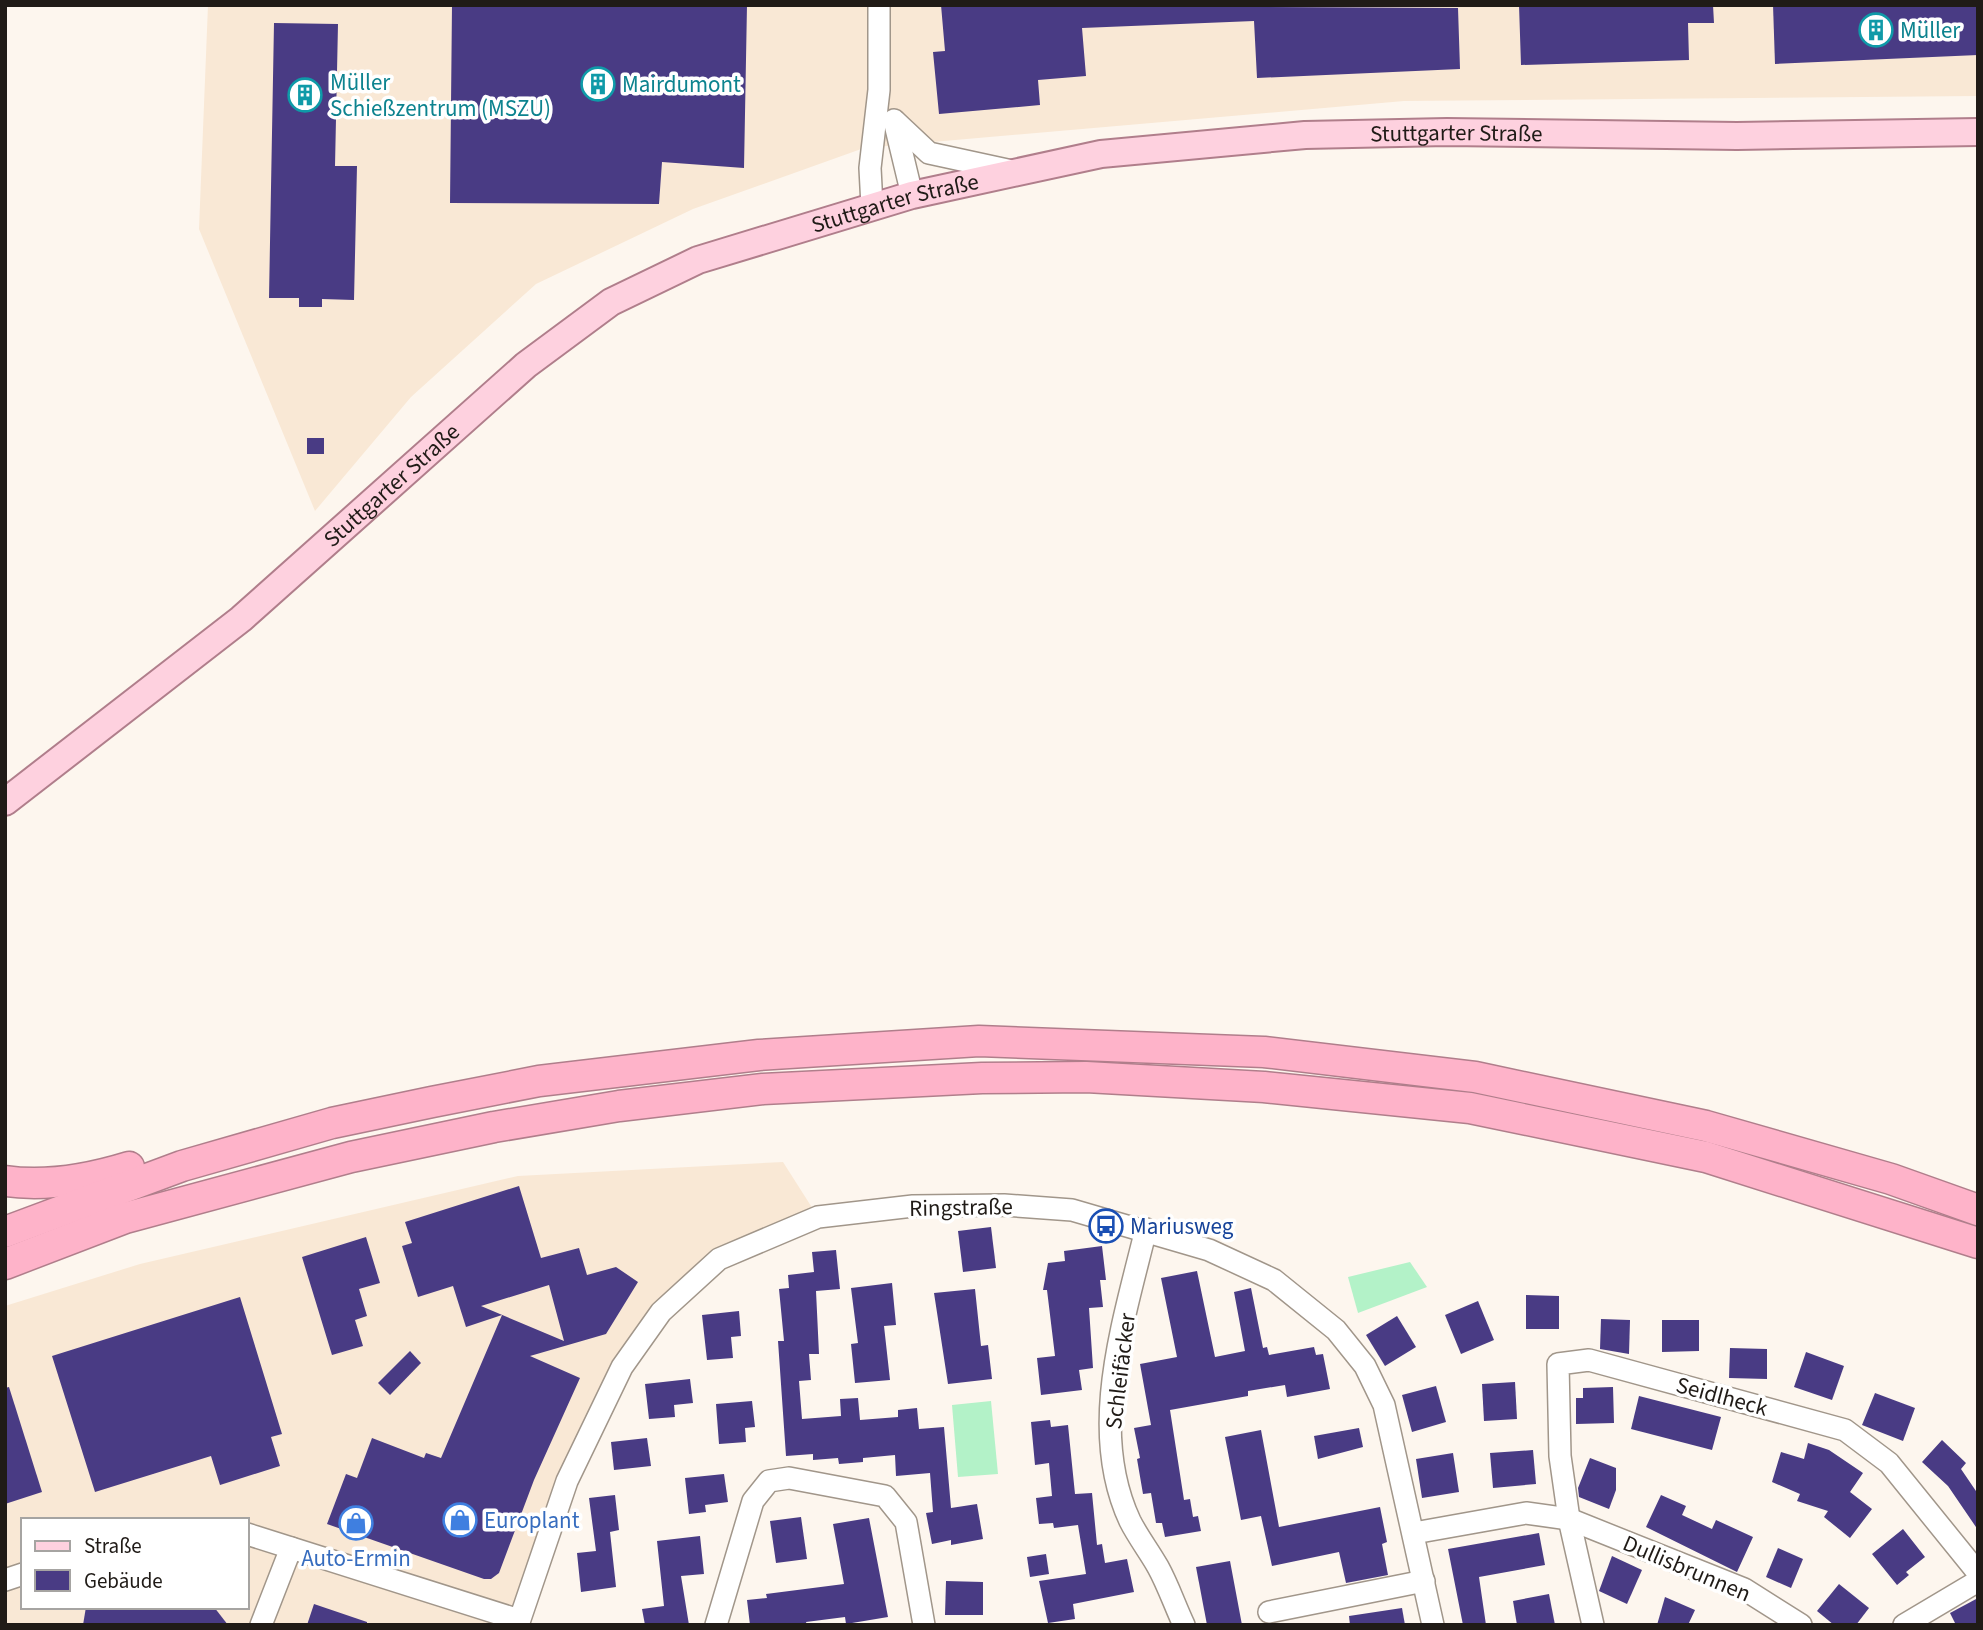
<svg xmlns="http://www.w3.org/2000/svg" width="1983" height="1630" font-family="'Source Sans 3',sans-serif">
	<rect width="100%" height="100%" fill="#fdf6ee"/>
	<!-- built -->
	<g fill="#f9e8d5" fill-rule="evenodd">
		<path d="M208 5H1978V96L1404 101 864 148 693 209 536 284 411 397 315 511 199 229Z"/>
		<path d="M783 1162 818 1217 719 1259 622 1367 517 1625H5V1306L140 1264 518 1176ZM23 1520H247V1607H23Z"/>
	</g>
	<!-- green -->
	<g fill="#b3f2c8">
		<path d="M1410 1262 1427 1287 1358 1313 1348 1277Z"/>
		<path d="M991 1401 998 1474 958 1477 952 1405Z"/>
	</g>
	<!-- building -->
	<g fill="#493b84" fill-rule="evenodd">
		<path d="M452 5H747L744 168 662 162 659 204 450 203Z"/>
		<path d="M941 5 1458 8 1460 69 1257 78 1254 21 1082 28 1086 76 1038 80 1040 105 939 114 933 52 945 51Z"/>
		<path d="M1519 5H1713L1714 23H1688L1689 60 1521 65Z"/>
		<path d="M1773 5H1978V55L1775 64Z"/>
		<path d="M274 23 338 24 335 166H357L354 300 322 299V307H299V298H269Z"/>
		<rect x="307" y="438" width="17" height="16"/>
		<path d="M519 1186 541 1258 579 1248 587 1275 616 1267 638 1282 606 1334 530 1356 580 1378 534 1480 499 1573 491 1579H484L327 1524 346 1474 357 1478 372 1438 424 1458 426 1453 441 1458 502 1315 466 1327 453 1286 418 1297 402 1246 412 1243 405 1222ZM549 1285 564 1341 481 1306Z"/>
		<path d="M991 1227 996 1268 963 1272 958 1231Z"/>
		<path d="M366 1237 380 1283 359 1289 367 1316 355 1320 363 1346 332 1355 302 1257Z"/>
		<path d="M1102 1246 1106 1280H1100L1103 1307 1089 1308 1093 1368 1079 1370 1082 1390 1041 1395 1037 1358 1055 1356 1047 1290H1043L1048 1263 1065 1261 1064 1251Z"/>
		<path d="M836 1250 840 1289 816 1291 819 1354H809L811 1380 799 1381 802 1419 841 1416 840 1399 858 1398 860 1420 898 1417V1410L917 1408 919 1429 944 1427 951 1508 977 1504 983 1539 951 1545V1540L932 1544 926 1513 933 1512 930 1473 896 1476 895 1455 863 1458V1462L839 1464 838 1458 813 1460V1454L786 1456 778 1341H784L779 1289 789 1288 788 1275 814 1272 812 1252Z"/>
		<path d="M1197 1271 1215 1357 1245 1351 1234 1292 1251 1288 1263 1348 1267 1347 1269 1355 1314 1347 1316 1355 1323 1354 1330 1389 1287 1397 1285 1385 1248 1391V1396L1170 1410 1184 1500 1190 1499 1193 1517 1198 1516 1201 1531 1165 1537 1162 1523H1156L1151 1493 1143 1494 1137 1459 1140 1458 1134 1428 1151 1425 1140 1364 1177 1357 1161 1278Z"/>
		<path d="M892 1283 896 1325 884 1326 890 1380 855 1383 851 1344 858 1343 851 1288Z"/>
		<path d="M975 1289 981 1346 988 1345 992 1379 948 1384 934 1293Z"/>
		<path d="M1526 1295 1559 1296V1329H1526Z"/>
		<path d="M240 1297 282 1434 271 1437 280 1466 220 1485 211 1456 95 1492 52 1356Z"/>
		<path d="M1478 1301 1494 1340 1461 1354 1445 1315Z"/>
		<path d="M739 1311 741 1336 731 1337 733 1358 707 1360 702 1315Z"/>
		<path d="M1397 1316 1416 1347 1385 1366 1366 1335Z"/>
		<path d="M1601 1319 1630 1320 1629 1354 1600 1349Z"/>
		<path d="M1662 1320H1699V1351L1662 1352Z"/>
		<path d="M1730 1348 1767 1349V1379L1729 1378Z"/>
		<path d="M410 1351 421 1363 390 1395 378 1383Z"/>
		<path d="M1806 1352 1844 1366 1832 1400 1794 1387Z"/>
		<path d="M690 1379 693 1403 674 1405 675 1417 649 1419 645 1384Z"/>
		<path d="M1515 1382 1517 1419 1484 1421 1482 1384Z"/>
		<path d="M1436 1386 1446 1422 1412 1432 1402 1395Z"/>
		<path d="M9 1387 42 1492 5 1504V1388Z"/>
		<path d="M1613 1387 1614 1423 1576 1424V1398H1583V1388Z"/>
		<path d="M1875 1393 1915 1408 1903 1441 1862 1425Z"/>
		<path d="M1639 1396 1721 1417 1712 1450 1631 1429Z"/>
		<path d="M752 1401 755 1427 745 1428 746 1442 719 1444 716 1404Z"/>
		<path d="M1050 1420 1051 1427 1068 1425 1075 1494 1092 1493 1097 1545 1102 1544 1105 1563 1127 1559 1134 1592 1073 1604 1075 1619 1048 1623 1039 1581 1086 1574 1078 1525 1054 1528 1053 1523 1039 1524 1036 1498 1052 1496 1049 1463 1035 1465 1031 1422Z"/>
		<path d="M1359 1428 1363 1447 1318 1459 1314 1436Z"/>
		<path d="M1261 1430 1279 1527 1380 1507 1387 1542 1382 1544 1388 1575 1346 1583 1339 1552 1272 1566 1261 1516 1241 1520 1225 1437Z"/>
		<path d="M647 1438 651 1466 614 1470 611 1442Z"/>
		<path d="M1942 1440 1966 1463 1961 1469 1978 1494V1530L1948 1486 1922 1462Z"/>
		<path d="M1808 1443 1829 1450 1863 1473 1850 1492 1872 1509 1850 1538 1824 1517 1828 1511 1797 1501 1800 1494 1772 1482 1781 1452 1804 1459Z"/>
		<path d="M1533 1450 1536 1484 1493 1488 1490 1453Z"/>
		<path d="M1453 1453 1459 1492 1422 1498 1416 1459Z"/>
		<path d="M1590 1458 1616 1468V1490L1609 1509 1579 1497 1578 1488Z"/>
		<path d="M724 1474 728 1502 705 1505 706 1512 689 1514 685 1478Z"/>
		<path d="M615 1495 619 1530 610 1532 616 1587 581 1592 577 1553 596 1551 589 1498Z"/>
		<path d="M1661 1495 1686 1506 1682 1515 1712 1529 1716 1520 1753 1537 1737 1572 1646 1527Z"/>
		<path d="M801 1517 807 1559 776 1563 770 1521Z"/>
		<path d="M869 1518 888 1617 846 1624 845 1617 806 1622 807 1625H750L747 1600 767 1598 766 1594 844 1584 833 1524Z"/>
		<path d="M1903 1529 1925 1557 1906 1572 1909 1575 1897 1585 1872 1554Z"/>
		<path d="M1539 1533 1545 1565 1479 1577 1486 1625H1463L1448 1549Z"/>
		<path d="M700 1536 704 1574 681 1576 689 1625H645L642 1609 664 1606 657 1541Z"/>
		<path d="M1778 1548 1803 1559 1791 1588 1766 1577Z"/>
		<path d="M1046 1554 1049 1574 1030 1577 1027 1557Z"/>
		<path d="M1612 1556 1642 1570 1627 1604 1599 1591Z"/>
		<path d="M1230 1561 1242 1625H1207L1196 1567Z"/>
		<path d="M946 1581 983 1582V1615H945Z"/>
		<path d="M1839 1584 1869 1608 1856 1625H1834L1817 1611Z"/>
		<path d="M1549 1594 1555 1625H1517L1513 1601Z"/>
		<path d="M1665 1597 1695 1610 1688 1625H1657Z"/>
		<path d="M1978 1598V1625H1956L1950 1613Z"/>
		<path d="M314 1604 367 1622V1625H307Z"/>
		<path d="M86 1607H214L228 1625H83Z"/>
		<path d="M1402 1608 1405 1625H1350L1349 1616Z"/>
	</g>
	<g fill="none" stroke-linecap="round" stroke-linejoin="round">
		<defs>
			<g id="minor">
				<path d="M894 120 912 195"/>
				<path d="M896 122 929 153 1012 171"/>
				<path d="M872 206 870 168 879 90V5"/>
				<path d="M1146 1229C1124 1321 1087 1429 1130 1521 1138 1537 1149 1551 1158 1567 1168 1585 1175 1606 1184 1625"/>
				<path d="M1414 1533 1526 1513 1569 1519 1744 1589 1801 1625"/>
				<path d="M247 1534 519 1620"/>
				<path d="M5 1580 23 1574"/>
				<path d="M1269 1612 1424 1581"/>
				<path d="M261 1625 291 1548"/>
				<path d="M518 1625 567 1481 622 1367 661 1312 719 1259 818 1217 913 1206 1004 1205 1072 1210 1209 1250 1274 1280 1336 1330 1365 1366 1384 1405 1433 1625"/>
				<path d="M716 1625 753 1501 769 1481 789 1478 885 1496 906 1522 924 1625"/>
				<path d="M1593 1625 1569 1519 1560 1456 1558 1364 1589 1360 1845 1430 1889 1463 1978 1573"/>
				<path d="M1904 1625 1978 1581"/>
			</g>
			<g id="major">
				<path id="s1" d="M5 802 241 619 526 365 611 302 698 260 912 195 1101 154 1305 135 1447 132 1737 136 1978 132"/>
			</g>
			<g id="highway">
				<path d="M5 1181C47 1187 90 1179 129 1167"/>
				<path d="M5 1232 182 1166 332 1123 432 1102 539 1081 759 1055 979 1041 1264 1052 1475 1077 1706 1126 1891 1179 1978 1210"/>
				<path d="M5 1264 125 1218 351 1157 494 1127 619 1106 763 1089 982 1078 1086 1077 1264 1087 1470 1108 1706 1157 1978 1243"/>
			</g>
		</defs>
		<!-- minor casing -->
		<use href="#minor" stroke="#a1968a" stroke-width="24"/>
		<!-- major casing -->
		<use href="#major" stroke="#b07e8b" stroke-width="30"/>
		<!-- highway casing -->
		<use href="#highway" stroke="#b07e8b" stroke-width="33"/>
		<!-- minor -->
		<use href="#minor" stroke="#fff" stroke-width="21"/>
		<!-- major -->
		<use href="#major" stroke="#fed1df" stroke-width="26"/>
		<!-- highway -->
		<use href="#highway" stroke="#feb3c9" stroke-width="30"/>
	</g>
	<!-- icons -->
	<defs>
		<symbol id="building-ring" viewBox="-11 -11 22 22"><circle r="9.5" fill="#fff" stroke="#0f9aa8" stroke-width="1.5"/><path d="M-4-6H4V6H1V3H-1V6H-4ZM-2.5-4.3h1.7v1.8h-1.7ZM.8-4.3h1.7v1.8H.8ZM-2.5-1h1.7V.8h-1.7ZM.8-1h1.7V.8H.8Z" fill="#0f9aa8"/></symbol>
		<symbol id="bus-ring" viewBox="-11 -11 22 22"><circle r="9.5" fill="#fff" stroke="#1a4fb4" stroke-width="1.5"/><path d="M-5-6H5V4H4V6H2V4H-2V6H-4V4H-5ZM-3.5-4V0h7V-4ZM-3.5 1.2v1.5H-2V1.2ZM2 1.2v1.5H3.5V1.2Z" fill="#1a4fb4"/></symbol>
		<symbol id="shop-ring" viewBox="-11 -11 22 22"><circle r="9.5" fill="#fff" stroke="#3f7fe0" stroke-width="1.5"/><path d="M-5-2.5h2.3a2.7 3.5 0 0 1 5.4 0H5L5.5 6h-11ZM-1.5-2.5h3a1.5 2.3 0 0 0-3 0Z" fill="#3f7fe0"/></symbol>
	</defs>
	<g fill-rule="evenodd">
		<use href="#building-ring" x="1857" y="11" width="38" height="38"/>
		<use href="#building-ring" x="579" y="65" width="38" height="38"/>
		<use href="#building-ring" x="286" y="76" width="38" height="38"/>
		<use href="#bus-ring" x="1087" y="1207" width="38" height="38"/>
		<use href="#shop-ring" x="441" y="1501" width="38" height="38"/>
		<use href="#shop-ring" x="337" y="1504" width="38" height="38"/>
	</g>
	<g text-anchor="middle" stroke-width="7" stroke-linejoin="round" paint-order="stroke">
		<!-- culture labels -->
		<g font-size="23" fill="#0d838f" stroke="#fff" text-anchor="start">
			<text x="1900" y="38">Müller</text>
			<text x="330" y="90">Müller<tspan x="330" dy="26">Schießzentrum (MSZU)</tspan></text>
			<text x="622" y="92">Mairdumont</text>
		</g>
		<!-- street labels -->
		<g font-size="23" fill="#201b17" stroke="#fff">
			<text dy="8" stroke="none"><textPath href="#s1" startOffset="1656">Stuttgarter Straße</textPath></text>
			<text dy="8" stroke="none"><textPath href="#s1" startOffset="1088">Stuttgarter Straße</textPath></text>
			<text dy="8" stroke="none"><textPath href="#s1" startOffset="500">Stuttgarter Straße</textPath></text>
			<text transform="translate(961 1207) rotate(-1)" y="8">Ringstraße</text>
			<text transform="translate(1120 1371) rotate(-83)" y="8">Schleifäcker</text>
			<text transform="translate(1722 1396) rotate(15)" y="8">Seidlheck</text>
			<text transform="translate(1687 1568) rotate(23)" y="8">Dullisbrunnen</text>
		</g>
		<!-- transit labels -->
		<g font-size="23" fill="#164399" stroke="#fff" text-anchor="start">
			<text x="1130" y="1234">Mariusweg</text>
		</g>
		<!-- shop labels -->
		<g font-size="23" fill="#366cbe" stroke="#fff" text-anchor="start">
			<text x="484" y="1528">Europlant</text>
			<text x="356" y="1566" text-anchor="middle">Auto-Ermin</text>
		</g>
	</g>
	<!-- border -->
	<rect width="1983" height="1630" fill="none" stroke="#201b17" stroke-width="14"/>
	<!-- legend -->
	<rect x="21" y="1518" width="228" height="91" fill="#ffffff" stroke="#a6a4a2" stroke-width="2"/>
	<rect x="35" y="1541" width="35" height="10" fill="#fed1df" stroke="#a6a4a2" stroke-width="2"/>
	<text x="84" y="1553" font-size="21" fill="#201b17">Straße</text>
	<rect x="35" y="1570" width="35" height="21" fill="#493b84" stroke="#a6a4a2" stroke-width="2"/>
	<text x="84" y="1588" font-size="21" fill="#201b17">Gebäude</text>
</svg>
